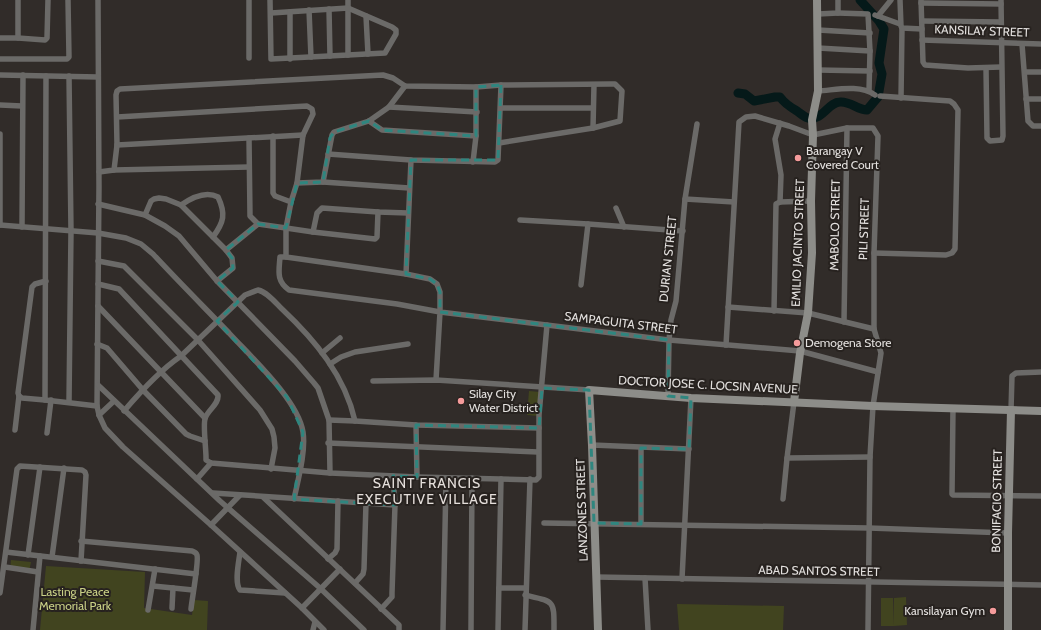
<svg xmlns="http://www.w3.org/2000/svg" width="1041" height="630" font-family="Cabin,sans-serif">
	<rect width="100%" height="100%" fill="#312c29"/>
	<!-- green -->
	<g fill="#41441f">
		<path d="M529 391 540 392 538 416 527 415Z"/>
		<path d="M11 560 31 562 29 572 10 570Z"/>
		<path d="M46 566 145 572 144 608 192 615 194 600 208 601 207 630H40Z"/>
		<path d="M906 597 907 625 894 626V598Z"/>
		<path d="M881 598H893L894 626H881Z"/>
		<path d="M677 604 784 606 783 630H679Z"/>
	</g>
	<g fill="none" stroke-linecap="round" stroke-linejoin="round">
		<!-- river -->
		<path stroke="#051919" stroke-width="9" d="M738 93 745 94 754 101 775 97H780C785 104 790 107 797 111 800 113 804 117 808 118 823 121 828 102 840 102 850 101 858 110 867 110L878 97 882 74 879 63 884 29 879 21 860 0"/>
		<!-- street -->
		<g stroke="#6b6a68" stroke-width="5.5">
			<path d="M18 0V38L45 40 47 38 48 0"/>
			<path d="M98 0 99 187 97 406 99 415 105 428 123 447 211 525 302 608 324 630"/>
			<path d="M270 0 271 59 348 55V0"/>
			<path d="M900 0 901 26 902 28 922 29"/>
			<path d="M921 0 923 62 925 65 968 68 1001 67"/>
			<path d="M921 3 1001 4"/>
			<path d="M329 9 330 56"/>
			<path d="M309 10 311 57"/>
			<path d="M271 13 348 8 392 27 396 30V34L385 53 348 55"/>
			<path d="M838 13 868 14 870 51 869 91"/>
			<path d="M818 14 838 13V0"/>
			<path d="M875 15 900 24"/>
			<path d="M366 16 368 54"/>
			<path d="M878 16 891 0"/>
			<path d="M922 21 1001 22"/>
			<path d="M818 30 870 33"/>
			<path d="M0 38H18"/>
			<path d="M922 40 1041 44"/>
			<path d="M1022 44 1028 121 1033 126H1041"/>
			<path d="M818 48 870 51"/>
			<path d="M249 58V0"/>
			<path d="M0 59H67L69 57 68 0"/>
			<path d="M290 59V12"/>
			<path d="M986 68 987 138 990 141 1002 140 1003 136 1001 0"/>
			<path d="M818 70 870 71"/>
			<path d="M1025 72H1041"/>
			<path d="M0 75 98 77"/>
			<path d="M818 91C836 90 859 84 875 95"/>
			<path d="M901 98 902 28"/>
			<path d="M1026 99H1041"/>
			<path d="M0 105 22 106"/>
			<path d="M389 107 477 112"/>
			<path d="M501 108H593"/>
			<path d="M117 117 307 106 312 109 313 114 303 135 297 183 323 182 332 135 334 132 369 121 389 107 405 86"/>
			<path d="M369 121 382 130 476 136V87"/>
			<path d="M593 128 594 85"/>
			<path d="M0 134V225"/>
			<path d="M273 136V193L275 196 291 202 297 183"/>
			<path d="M249 138 250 216 258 224 286 228 291 202"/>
			<path d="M499 143 593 128 620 121 622 91 615 84H610L501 85"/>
			<path d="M117 145 303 135"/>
			<path d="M473 162 476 136"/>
			<path d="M114 170 249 167"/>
			<path d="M99 172 114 170 117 145 116 95 117 91 120 89 383 75 393 78 405 86 476 87 501 85 498 160 495 162 411 160 328 154"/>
			<path d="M323 182 409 188"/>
			<path d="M685 199 734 202"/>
			<path d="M780 202 781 175 775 139 780 123"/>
			<path d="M98 204 145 215 165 226 179 236 217 281 295 361 314 383 318 388 329 420 330 473"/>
			<path d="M181 205C191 198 205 190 218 197 226 214 224 222 213 237"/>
			<path d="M616 208 624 227"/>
			<path d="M408 213 378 212 322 208 317 213 313 232 286 228V257L406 274 430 279 437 284 440 292V312L669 340 800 351 878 372"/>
			<path d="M145 215 151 201 154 199 159 198 166 199 181 205 226 250 232 258 233 268 217 281"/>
			<path d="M520 220 588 224 683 231"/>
			<path d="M0 225 98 233 126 238 141 244 153 254C178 281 204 307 229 333 251 357 298 400 303 432 306 451 298 480 294 499"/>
			<path d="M22 227 23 75"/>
			<path d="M313 232 375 239 377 237 378 212"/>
			<path d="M226 250 258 224"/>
			<path d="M874 253 946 255 952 253 955 249 958 110 954 104 950 101 880 96"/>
			<path d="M286 257H280C279 271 276 281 289 290L397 304 440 312 436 380"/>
			<path d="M98 261 124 266 197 339 260 410 272 429 274 437 275 448 271 469"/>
			<path d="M406 274 411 160"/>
			<path d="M46 281 35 284 32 287 18 393 19 396 22 398 45 400 97 406"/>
			<path d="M98 284 119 289 218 395C219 405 207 410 205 419 203 425 206 449 206 457V460L211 463 330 473 417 477 536 480 539 477V415L547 325"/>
			<path d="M581 285 588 224"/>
			<path d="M98 306 205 418"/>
			<path d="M728 307 808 313 874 329"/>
			<path d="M774 311 776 204 780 202 811 201"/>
			<path d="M844 322 847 128"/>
			<path d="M97 344 107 348 143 390 186 434 190 436 205 441"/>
			<path d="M726 345 739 122 746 117 755 116 789 126 813 135 847 128H873L878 136 874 253V329L881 353 873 406 870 457 868 630"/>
			<path d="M322 353 340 338"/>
			<path d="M330 364 341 357 355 352 408 344"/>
			<path d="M373 381 436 380 589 390"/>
			<path d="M98 385 220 501 320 588 364 630"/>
			<path d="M668 396 669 340 671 320 676 301 685 199 697 124"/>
			<path d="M45 400 46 76"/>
			<path d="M69 402 71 231 69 76"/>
			<path d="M794 402 787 458 870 457"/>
			<path d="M953 408 952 494 953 495 1041 496"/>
			<path d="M1011 410 1012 376 1016 373 1041 372"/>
			<path d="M124 411C141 391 159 371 181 356L245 295 258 290C267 292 275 302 282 309 315 340 345 376 355 421"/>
			<path d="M99 415 114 401"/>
			<path d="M329 420 355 421 416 425 539 428"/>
			<path d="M416 425 417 477"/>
			<path d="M15 430 19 396"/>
			<path d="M47 433 51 400"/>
			<path d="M328 443 538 452"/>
			<path d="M592 445 689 449"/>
			<path d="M197 479 211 463"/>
			<path d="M213 493 395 505"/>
			<path d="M263 497 399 625V630"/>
			<path d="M783 499 787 458"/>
			<path d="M544 523 869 528 1008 533"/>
			<path d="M641 524V448"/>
			<path d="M211 525 240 495"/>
			<path d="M81 541 192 551C194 552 196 552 197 555 199 561 192 599 191 609"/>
			<path d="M6 552 196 574"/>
			<path d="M240 552C239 561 234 583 240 590L285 593"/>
			<path d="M28 555 40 467"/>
			<path d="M52 557 64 468"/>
			<path d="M328 559 335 553 337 549 338 501"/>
			<path d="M5 567 38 572"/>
			<path d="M596 577 1041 585"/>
			<path d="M645 578 648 630"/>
			<path d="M682 579 691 398"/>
			<path d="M355 583 363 574 364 569 366 503"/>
			<path d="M153 586 193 590"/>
			<path d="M499 588H526"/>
			<path d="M0 593 17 469 20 466 82 470 85 472 86 475 81 561"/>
			<path d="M525 595C555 602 554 600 554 630"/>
			<path d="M172 608 173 588"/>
			<path d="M302 608 340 569"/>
			<path d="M381 609 392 597V593L395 505 393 476"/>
			<path d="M148 610 155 569"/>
			<path d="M33 630 40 556"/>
			<path d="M313 630 315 622"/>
			<path d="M443 630 446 479"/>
			<path d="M471 630 472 478"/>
			<path d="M498 630 501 479"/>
			<path d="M525 630 530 479"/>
		</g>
		<!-- secondary -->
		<g stroke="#8d8d89" stroke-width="8">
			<path d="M794 402 800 353 808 313 812 253 811 201 813 135 812 120 818 91 817 0"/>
			<path d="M598 630 592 445 589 390 691 398 873 406 1041 411"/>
			<path d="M1008 630V533L1011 410"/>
		</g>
	</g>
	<!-- marked area -->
	<path fill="none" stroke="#2f867f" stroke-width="3" stroke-dasharray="8 5" stroke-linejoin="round" d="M501 85 498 160H411L406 274 430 279 437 284 440 292V312L669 340 668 396 691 398 689 449 641 448V524L594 523 589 390 542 388 539 428 416 425 417 477 393 476 395 505 294 499 303 432 287 397 217 321 238 302 217 281 233 268 232 258 226 250 258 224 286 228 297 183 323 182 330 138 334 132 369 121 382 130 476 136V87Z"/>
	<!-- markers -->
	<g fill="#f59b9b" stroke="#27221f" stroke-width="1.5">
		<circle cx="798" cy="158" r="4"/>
		<circle cx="797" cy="343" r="4"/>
		<circle cx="461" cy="401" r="4"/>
		<circle cx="993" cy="611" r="4"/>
	</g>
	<g text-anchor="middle" stroke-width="4" stroke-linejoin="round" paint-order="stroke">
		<!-- street labels -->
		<g font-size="12" fill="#e3e0de" stroke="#27221f">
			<text transform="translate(982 31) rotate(2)" y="4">KANSILAY STREET</text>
			<text transform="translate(835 225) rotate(-89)" y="4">MABOLO STREET</text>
			<text transform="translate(864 229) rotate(-88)" y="4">PILI STREET</text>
			<text transform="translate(798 243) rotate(-88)" y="4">EMILIO JACINTO STREET</text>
			<text transform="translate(668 259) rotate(-84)" y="4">DURIAN STREET</text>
			<text transform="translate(621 323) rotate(7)" y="4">SAMPAGUITA STREET</text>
			<text transform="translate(708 385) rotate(3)" y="4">DOCTOR JOSE C. LOCSIN AVENUE</text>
			<text transform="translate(997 501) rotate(-89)" y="4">BONIFACIO STREET</text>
			<text transform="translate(582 510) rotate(-92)" y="4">LANZONES STREET</text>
			<text transform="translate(819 571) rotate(1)" y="4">ABAD SANTOS STREET</text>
		</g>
		<!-- poi labels -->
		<g font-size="12" fill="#e3e0de" stroke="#27221f" text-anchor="start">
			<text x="806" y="155">Barangay V<tspan x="806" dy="14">Covered Court</tspan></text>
			<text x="805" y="347">Demogena Store</text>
			<text x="469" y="398">Silay City<tspan x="469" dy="14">Water District</tspan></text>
			<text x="985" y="615" text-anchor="end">Kansilayan Gym</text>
		</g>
		<!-- park labels -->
		<g font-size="12" fill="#c9d086" stroke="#27221f">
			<text x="75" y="596">Lasting Peace<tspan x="75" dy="14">Memorial Park</tspan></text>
		</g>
		<!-- quarter labels -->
		<g font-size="14" letter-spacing="1" fill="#e5dfdb" stroke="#27221f">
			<text x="427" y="488">SAINT FRANCIS<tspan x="427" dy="16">EXECUTIVE VILLAGE</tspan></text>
		</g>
	</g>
</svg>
